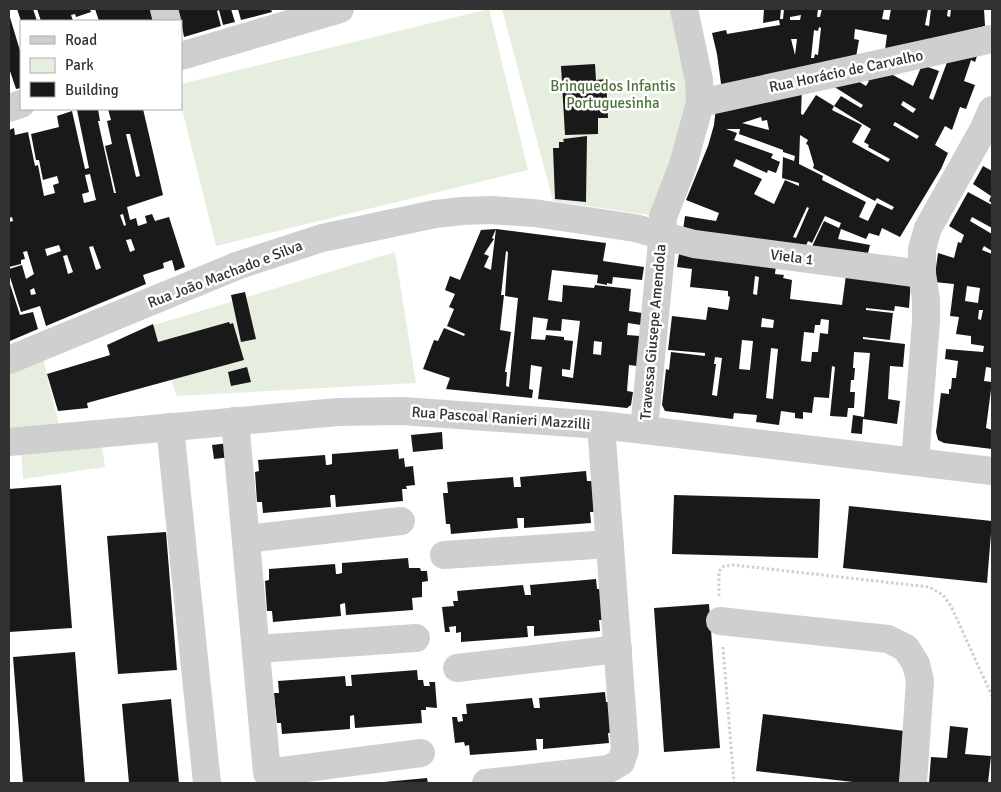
<svg xmlns="http://www.w3.org/2000/svg" width="1001" height="792" font-family="Signika,sans-serif">
	<rect width="100%" height="100%" fill="#fff"/>
	<!-- green -->
	<g fill="#e6efdf">
		<path d="M489 9 528 170 216 246 181 105V84Z"/>
		<path d="M502 9H684L697 69 663 217 553 201Z"/>
		<path d="M395 252 416 383 177 396 151 326Z"/>
		<path d="M41 350 60 429 9 432V366Z"/>
		<path d="M101 440 105 467 23 479 21 450Z"/>
	</g>
	<!-- building -->
	<g fill="#191919" fill-rule="evenodd">
		<path d="M17 9H33L37 21H21Z"/>
		<path d="M37 9H90L91 12 76 17 75 14 71 15 73 21H41Z"/>
		<path d="M95 9H155L159 21H99Z"/>
		<path d="M176 9H231L235 22 223 25 219 10 217 11 221 26 184 37 181 21H180Z"/>
		<path d="M238 9H271L272 12 241 20Z"/>
		<path d="M764 9H781L780 19H783L784 9H818L817 17H820L822 9 865 10V9H884L882 19 889 20 891 9H928L925 25 929 26 931 9H948L947 16 950 17 951 9H984L985 26 885 50 887 35 855 29 854 39 859 40 856 57 722 91 717 54 712 33 726 30 727 34 780 25 779 20 763 23ZM801 15 800 20H790V17ZM819 27 821 28 818 55 815 54 814 58H811L814 30 818 31ZM791 39H797L795 55Z"/>
		<path d="M9 14 21 54V88L16 89 9 68Z"/>
		<path d="M982 41 975 62 971 60 964 81 975 85 966 109 960 107 952 130 945 126 935 145 948 153 941 169 900 237 882 228 879 236 869 233 866 239 841 229 838 239 870 245 866 261 809 253 824 221 839 228 841 223 825 216 812 243 808 241 803 253 682 237 685 216 716 221 719 213 686 200 708 146 714 125 716 107 802 87 801 114 803 115 816 95 834 106 832 110 862 125 852 142 888 162 890 159 868 147 869 145 864 142 871 129 834 106 841 96 861 108 863 105 825 81 882 69 913 86 922 65 939 71 929 98 933 100 952 49ZM861 76 869 81 866 86 858 81ZM903 101 916 109 913 113 901 105ZM761 117 762 121 767 120 769 130 742 123ZM895 122 919 136 917 139 893 125ZM726 129H740L739 134 783 150V152L795 156 794 161 783 157 782 178 799 183V186L785 180 774 204 754 194 762 179 733 166 736 159 767 173 768 170 776 173 780 162 771 158 773 154 734 140 737 133ZM800 135 808 140 806 144 808 145 814 165 813 168 875 201 877 198 894 207 892 210 877 203 868 221 859 217 866 202 822 180 823 176 799 164ZM807 207 809 208 796 238 793 237Z"/>
		<path d="M595 64 596 80 606 79 608 118H598V134L565 135 561 66Z"/>
		<path d="M81 109H98L100 121H98L114 193H116L105 146 112 144 107 121 111 120 108 109H143L163 195 127 207 130 220 136 218 138 226 147 223 145 216 152 214 155 221 169 217 185 267 175 271 172 260 163 263 164 268 143 275 146 284 46 326 40 306 21 312 9 274V269L22 265 26 279 34 274 27 251 23 252 25 259 21 260V264L9 267V222L13 221 12 217 9 218V130L14 128 15 135 28 132 35 166 38 165 44 196 55 193 53 185 59 183 57 176 43 180 39 160H36L31 134 59 127 57 116 72 111 85 169 89 168 77 110ZM126 134H130L140 176 136 177ZM90 174 96 200 84 203 82 194 89 192 85 175ZM123 214 126 225 124 226 120 215ZM131 239 135 250 130 252 126 240ZM59 245 61 251 47 256 45 249ZM93 246 101 268 96 270 89 247ZM67 255 73 272 68 274 63 256ZM34 288 36 294 31 295 30 290Z"/>
		<path d="M587 136 586 202 555 199 553 148H559V142H564L563 139Z"/>
		<path d="M983 166 992 171V203L989 201 991 196 973 184Z"/>
		<path d="M968 192 992 205V228L972 217 970 221 992 234V251L984 246 982 250 992 254V368L986 367 984 381 992 382 986 428 992 430V449L944 443 938 440 936 432 941 393 949 394V389H951L952 378H956L958 361 945 359 946 349 983 352 984 346 971 344V336L956 334 959 317 950 316 954 284 934 282 938 253 954 258 958 242 961 243 964 235 949 226ZM967 286 980 288 978 303 965 301ZM979 310H983L981 320 978 319Z"/>
		<path d="M496 229 606 243 603 261 644 267 642 280 613 277 612 284 607 283V285L597 283 598 275 552 270 548 300 562 302 563 285 594 288 595 285 631 289 629 311 642 313 641 325 628 323 627 335 640 336 637 366 629 365 627 391 633 392 631 405 627 408 538 399 542 367 531 365 529 389 533 390 532 398 446 389 450 378 423 369 434 340 438 341 444 328 464 336 465 334 447 326 454 309 449 307 455 294 445 290 450 276 460 280 481 230ZM496 229 491 270 484 267 489 256 484 254 494 239 492 238ZM506 251 508 252 505 296 518 298 509 387 506 386 507 372H505L511 332 500 330 504 295H501ZM533 317 548 319 546 330 561 331 562 319 580 321 573 378 562 376V369L570 370 573 341 564 340V337L546 335 545 340 531 339ZM594 341 602 342 601 355 593 354Z"/>
		<path d="M679 254 776 265 775 274 784 275 783 278 792 280 790 299 842 305 846 275 911 280 909 308 895 306 894 311 866 308V310L893 313 890 340 863 337V339L905 344 903 367 890 366 888 399 900 401 897 424 863 419 862 434 851 433 853 415 864 417 870 353 854 352 853 368H855L854 380H851L850 392H855L854 408H848L847 417 830 416 835 367 832 366 829 398 814 397 812 413 803 412V419L795 418V413L781 411 779 425 756 422 757 415 734 413 733 419 665 411 662 405 666 369 669 370 671 352 705 356V353L668 350 672 316 706 320 708 307 728 310 730 297 728 296V291L690 287 692 269 677 267ZM755 276 759 277 757 295 753 294ZM762 318 774 320 773 328 761 327ZM821 319 829 320 828 334 820 333 818 352H812L811 362 801 361 804 332 814 333 815 325H820ZM742 340 753 341 750 370 739 369ZM771 348 778 349 773 399 766 398ZM715 357 722 358 717 396 712 395 716 364H714Z"/>
		<path d="M9 281 20 315 33 312 38 329 10 341 9 337Z"/>
		<path d="M245 292 256 339 241 342 231 295Z"/>
		<path d="M229 322 230 324 233 323 244 360 87 403 88 408 58 411 47 374 110 355 107 345 153 324 158 342Z"/>
		<path d="M247 367 251 382 231 386 228 372Z"/>
		<path d="M442 432 443 449 413 452 411 435Z"/>
		<path d="M229 443 231 457 214 459 212 445Z"/>
		<path d="M398 449 399 459 404 458 405 467 413 466 415 485 406 486 407 489H402L403 501 336 507 335 495H331L330 496 331 507 263 513 262 502H257L255 472 259 471 258 460 325 455 326 465H328L332 464V454Z"/>
		<path d="M586 471 587 481H592L594 512H590L591 523 524 528V518H517L518 528 451 534 450 524H446L443 493H448L447 482 513 477 514 487H521L520 477Z"/>
		<path d="M61 485 72 628 9 632V489Z"/>
		<path d="M674 495 820 499 818 558 672 554Z"/>
		<path d="M849 506 992 521 987 583 843 568Z"/>
		<path d="M166 532 177 670 118 674 107 536Z"/>
		<path d="M408 558 409 568H420L421 571H427L428 581 422 582V597L412 598 413 610 346 615 345 603 341 604 340 605 341 616 273 622 272 611H267L265 581 269 580V569L335 564 336 574H338L342 573V563Z"/>
		<path d="M596 579 597 589H602L604 620H599L600 631 534 636V626H527L528 637 461 642V632L456 633V626L449 627 450 632H445L442 607 454 606 453 601H458L457 591 523 585 525 595H531L530 585Z"/>
		<path d="M709 604 720 748 664 752 654 608Z"/>
		<path d="M75 652 85 783H23L13 657Z"/>
		<path d="M417 670 418 680H423L424 686H430L429 682H435L437 708 426 707V710H421L422 723 355 728 354 715 350 716V729L282 734 281 723H277L274 693H279L278 681 345 676 346 686H352L351 675Z"/>
		<path d="M605 692 606 702H611L613 733H608L609 743 543 749V739H536L537 750 470 755 469 745 465 746 464 742 455 743 452 717H457L458 722 463 721 462 714H467L466 704 532 698 534 708H540L539 698Z"/>
		<path d="M171 699 179 783H129L122 704Z"/>
		<path d="M763 714 905 731 899 783H862L756 771Z"/>
		<path d="M950 726 968 728 965 754 991 756 988 783H929L931 757 947 758Z"/>
		<path d="M427 778 428 783H385L384 782Z"/>
	</g>
	<g fill="none" stroke-linecap="round" stroke-linejoin="round">
		<!-- path -->
		<g stroke="#cfcfcf" stroke-width="3" stroke-dasharray="2.5 2.5" stroke-linecap="butt">
			<path d="M719 596V571L724 566 734 565 929 587 943 595 951 606 992 696"/>
			<path d="M723 647 734 783"/>
		</g>
		<!-- minor -->
		<g stroke="#cfcfcf" stroke-width="28">
			<path d="M164 9 167 21"/>
			<path d="M181 56 340 9"/>
			<path d="M700 103 992 39"/>
			<path d="M9 108 21 104"/>
			<path d="M9 360 239 265 322 238 435 214 462 211 490 210 534 213 635 228 694 244 922 274"/>
			<path d="M235 421 267 773 421 753"/>
			<path d="M170 427 207 783"/>
			<path d="M644 430 661 253 663 217 683 165 700 103 699 80 684 9"/>
			<path d="M9 442 338 412 402 411 601 425 992 471"/>
			<path d="M915 461 926 321V299L922 274V249L928 228 983 130 992 110"/>
			<path d="M246 539 401 521"/>
			<path d="M444 555 610 544"/>
			<path d="M720 621 888 639 906 648 916 664 920 681 913 783"/>
			<path d="M257 649 416 638"/>
			<path d="M457 668 618 649"/>
			<path d="M486 783 609 769 621 762 625 750 601 425"/>
		</g>
	</g>
	<g text-anchor="middle" stroke-width="5" stroke-linejoin="round" paint-order="stroke">
		<!-- street labels -->
		<g font-size="15" fill="#323232" stroke="#fff">
			<text transform="translate(846 71) rotate(-12)" y="5">Rua Horácio de Carvalho</text>
			<text transform="translate(792 257) rotate(7)" y="5">Viela 1</text>
			<text transform="translate(225 274) rotate(-21)" y="5">Rua João Machado e Silva</text>
			<text transform="translate(653 332) rotate(-85)" y="5">Travessa Giusepe Amendola</text>
			<text transform="translate(501 418) rotate(4)" y="5">Rua Pascoal Ranieri Mazzilli</text>
		</g>
		<!-- park labels -->
		<g font-size="15" fill="#4d733a" stroke="#fff">
			<text x="613" y="91">Brinquedos Infantis<tspan x="613" dy="17">Portuguesinha</tspan></text>
		</g>
	</g>
	<!-- border -->
	<rect width="1001" height="792" fill="none" stroke="#323232" stroke-width="20"/>
	<!-- legend -->
	<rect x="20" y="20" width="162" height="90" fill="#ffffff" stroke="#adadad"/>
	<rect x="30" y="36" width="25" height="8" fill="#cfcfcf" stroke="#adadad"/>
	<text x="65" y="45" font-size="15" fill="#323232">Road</text>
	<rect x="30" y="58" width="25" height="15" fill="#e6efdf" stroke="#adadad"/>
	<text x="65" y="70" font-size="15" fill="#323232">Park</text>
	<rect x="30" y="82" width="25" height="15" fill="#191919" stroke="#adadad"/>
	<text x="65" y="95" font-size="15" fill="#323232">Building</text>
</svg>
